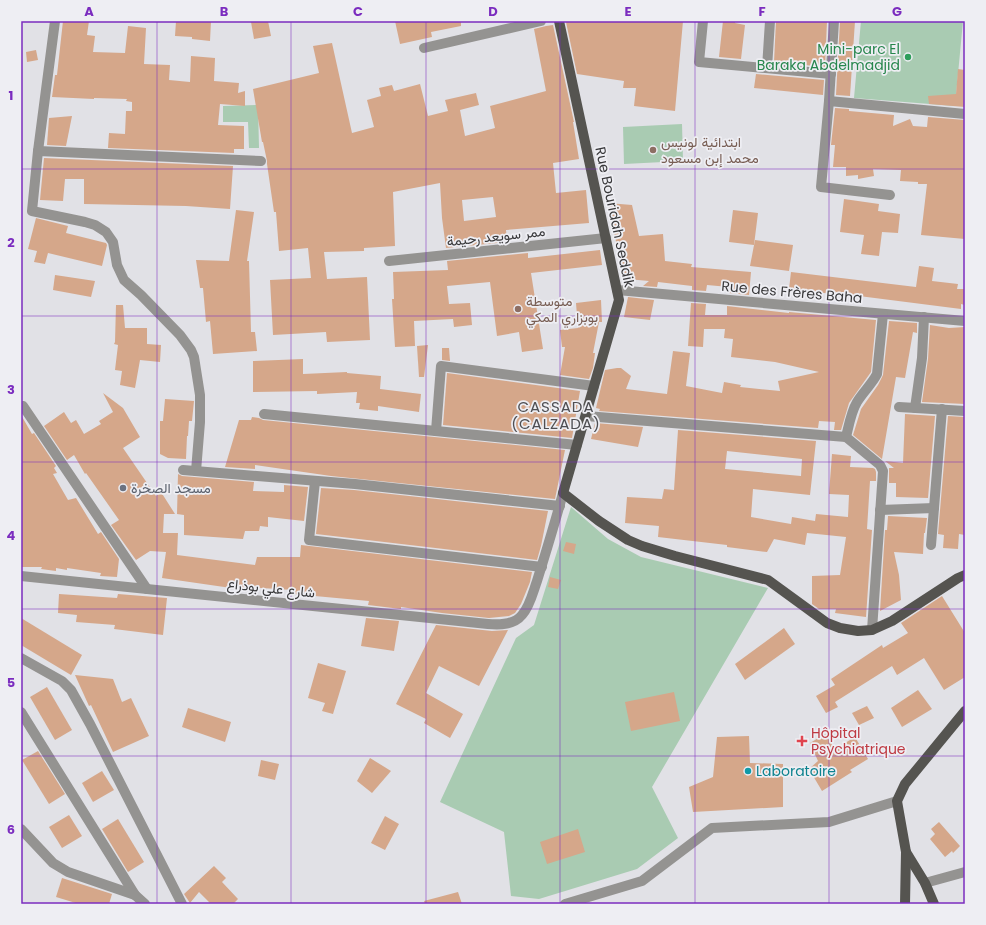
<svg xmlns="http://www.w3.org/2000/svg" width="986" height="925" font-family="Poppins,Vazirmatn,sans-serif">
	<rect width="100%" height="100%" fill="#e1e1e6"/>
	<!-- green -->
	<g fill="#a9cbb2">
		<path d="M861 21H963L955 106 854 98Z"/>
		<path d="M258 105 259 148H249L248 122H223V106Z"/>
		<path d="M682 124 683 161 624 164 623 127Z"/>
		<path d="M571 507 608 539 641 557 768 588 652 787 678 838 637 869 539 899 511 896 504 832 440 802 516 638 534 625Z"/>
	</g>
	<!-- building -->
	<g fill="#d5a78a" fill-rule="evenodd">
		<path d="M63 21H89L87 35 95 36 93 52 125 53 128 26 146 28 144 64 170 65 169 80 190 82 191 56 215 58 214 81 239 83 238 93 245 91V106L220 104 218 125 244 126V149H234V153L108 148 109 133 125 134 126 111H132V102L126 101 127 99 94 98V99L52 97 55 75H57Z"/>
		<path d="M176 21H211L210 41 192 39V37L175 36Z"/>
		<path d="M258 21H268L271 36 254 39 251 22Z"/>
		<path d="M395 21H461V26L431 32 432 37 400 44Z"/>
		<path d="M567 21H683L675 111 634 106 636 88H623L624 81 577 74 566 22Z"/>
		<path d="M723 21H735V23L745 25 741 59 719 57Z"/>
		<path d="M776 21H827L825 67 774 62Z"/>
		<path d="M840 21H855L850 96 836 95Z"/>
		<path d="M553 25 574 122H573L579 159 553 163 556 193 586 190 589 223 506 230 507 242 446 248 442 218 440 183 393 192 395 246 364 248V251L324 252 327 279 367 277 370 340 327 342 326 332 273 335 270 280 311 278 308 248 279 251 276 212H274L267 164V161L263 142H262L253 89 319 73 313 46 332 43 352 133 374 127 367 100 381 96 379 88 392 85 394 91 420 84 428 116 448 111 445 100 476 93 479 105 460 110 465 136 495 128 490 106 546 91 534 29 546 26ZM493 197 496 217 464 221 462 200Z"/>
		<path d="M36 50 38 60 27 62 26 52Z"/>
		<path d="M958 69 965 70V107L929 104 928 96 956 94Z"/>
		<path d="M756 74 824 80 823 95 754 88Z"/>
		<path d="M835 108 849 109V111L894 115 893 126 910 119 913 126 927 127 928 117 965 120V239L921 235 927 184H918V182L900 181 901 170 873 169 874 176 858 179V175L846 176V167H833L835 145H831Z"/>
		<path d="M72 116 66 146 47 145 49 118Z"/>
		<path d="M44 158 233 166 230 209 186 206 84 204V179H65L63 201 40 200Z"/>
		<path d="M844 199 879 204 878 211 900 214 898 233 882 232 879 256 861 254 864 235 840 232Z"/>
		<path d="M608 203 632 205 639 236 663 234 665 261 692 264 691 267 751 272 749 295 729 293V287L707 285 706 291 692 290V286L658 282 657 287 643 286 649 281 627 279 623 275Z"/>
		<path d="M236 210 254 212 247 261H249L251 332H255L257 351 213 354 210 321 206 322 203 288H200L196 260 229 261Z"/>
		<path d="M733 210 758 213 754 245 729 242Z"/>
		<path d="M36 218 68 226 66 233 106 243 107 245 102 266 48 253 45 264 34 262 37 251 28 249Z"/>
		<path d="M755 240 793 245 789 271 750 266Z"/>
		<path d="M600 250 602 265 531 273 543 349 522 352 519 332 497 336 490 282 447 286 449 304 470 303 472 325 454 327 453 319 414 321 415 346 395 347 392 299H394L393 272 448 270 447 261 528 253V258Z"/>
		<path d="M919 266 934 268 932 281 958 284 957 289H965V305L961 304V309L859 296V297L789 289 791 272 916 287Z"/>
		<path d="M55 275 95 281 91 297 53 290Z"/>
		<path d="M628 297 654 300 650 320 624 317Z"/>
		<path d="M601 300 602 322H599L593 353H595L593 368 589 379 560 375 565 347H562L560 330 578 328 576 303Z"/>
		<path d="M691 303 706 304 705 315H727V306L789 313V312L876 320 871 372 849 403 841 430H834L835 422 819 421 818 428 599 411 600 409 596 408 605 370 617 368H621L631 376 626 389 667 394 673 351 690 353 686 386 722 393 724 382 741 385 740 387 780 391 778 381 819 372 775 362 731 357 733 339 724 338 725 329H704L703 347 688 346Z"/>
		<path d="M116 305H123L125 328H147V344L161 345 160 362 140 360 135 388 120 385 122 371 115 370 118 345 114 344 115 342Z"/>
		<path d="M889 321 917 323V333L913 332 905 378 896 377 882 459 853 435 861 409 878 385 883 375Z"/>
		<path d="M930 325 949 328 965 327V404L922 402 928 359Z"/>
		<path d="M428 345 424 377H419L417 346Z"/>
		<path d="M442 348H449L450 361 442 360Z"/>
		<path d="M303 359V374L347 372V373L381 376 380 389 421 394 419 412 378 406V411L359 409 360 403H356L357 392 317 394V391L253 392V361Z"/>
		<path d="M447 373 580 391 572 438 443 425Z"/>
		<path d="M103 393 123 408 140 437 123 448 156 496 161 492 175 514H164L163 533H178L177 555 255 565 257 557H300L301 545 532 572 530 582 521 604 515 613 509 616 489 618 442 613 401 607V609L368 605 369 601 293 594V590L245 587V590L162 578 166 552 150 551 136 560 111 525 119 520 86 473 85 474 74 455 67 460 44 426 64 412 71 423 76 420 84 434 101 424 99 421 113 412Z"/>
		<path d="M165 399 194 401 192 421H189L188 436H187L186 459 168 458 160 454V421H163Z"/>
		<path d="M905 414 935 416 928 498 896 497V483H889V468H894L885 461 903 463Z"/>
		<path d="M21 415 32 434 34 433 56 466 54 468 57 473 53 474 68 500 76 498 98 534 101 532 119 559 117 577 100 576 101 573 67 568V570L56 568V571L41 569 42 567H21Z"/>
		<path d="M948 416 965 417V535L959 534 958 549 943 548 944 535 938 534Z"/>
		<path d="M252 417 259 418 263 420 565 450 555 499 331 476 255 465V469L225 467 239 420H251Z"/>
		<path d="M595 423 643 427 638 447 591 439Z"/>
		<path d="M678 430 816 441 810 495 753 489 751 517 791 524 792 517 815 521 816 514 848 517 849 495 829 494 832 454 851 456 850 467 873 468 875 469 876 472V481H870L867 529 872 530 866 617 835 613 836 609H819L812 604V576L840 575 846 537 807 533 805 545 774 539 767 552 727 547V545L658 537 659 526 625 523 627 497 662 499 664 489 674 490ZM727 451 802 459 801 476 725 469Z"/>
		<path d="M178 474 182 476 254 482 253 491 284 492V485L308 487 304 521 268 517V527L260 526 259 531H245L243 539 184 535V515L177 514Z"/>
		<path d="M321 488 354 490 548 511 541 546 537 560 316 534Z"/>
		<path d="M888 516 927 518 925 533H924L923 554 894 552 899 575 901 600 880 611 885 530H887Z"/>
		<path d="M566 542 576 544 574 554 563 551Z"/>
		<path d="M550 577 561 580 558 589 548 587Z"/>
		<path d="M59 594 117 598 118 594 167 598 163 635 114 629 115 625 76 622 77 615 58 613Z"/>
		<path d="M942 596 965 633V677L944 690 924 658 897 675 892 666 835 702 838 707 826 713 816 696 835 685 831 679 882 645 883 648 908 633 901 623Z"/>
		<path d="M21 618 82 655 71 675 21 645Z"/>
		<path d="M366 618 399 621 394 651 361 646Z"/>
		<path d="M436 625 492 631 508 630 479 686 439 666 426 693 463 714 450 738 424 723 426 719 396 704Z"/>
		<path d="M784 628 795 644 745 680 735 664Z"/>
		<path d="M318 663 346 671 333 714 322 711 325 703 308 698Z"/>
		<path d="M75 675 113 679 122 702 131 698 149 736 113 752 91 705 89 706Z"/>
		<path d="M47 687 72 730 55 740 30 697Z"/>
		<path d="M918 690 932 709 902 727 891 708Z"/>
		<path d="M674 692 680 721 631 731 625 702Z"/>
		<path d="M867 706 874 718 859 725 852 713Z"/>
		<path d="M188 708 231 722 225 742 182 727Z"/>
		<path d="M825 734 835 749 855 737 868 759 850 770 852 772 822 791 809 769 818 761 810 743Z"/>
		<path d="M749 736 750 763 783 764V807L693 812 689 787 713 777 717 737Z"/>
		<path d="M38 751 65 794 49 804 22 760Z"/>
		<path d="M370 758 391 771 372 793 357 781Z"/>
		<path d="M261 760 279 764 275 780 258 776Z"/>
		<path d="M102 771 114 790 93 802 82 783Z"/>
		<path d="M69 815 82 836 62 848 49 827Z"/>
		<path d="M385 816 399 824 385 850 371 843Z"/>
		<path d="M118 819 144 862 128 872 102 829Z"/>
		<path d="M939 822 960 846 953 853 952 851 945 857 930 839 935 834 931 829Z"/>
		<path d="M578 829 585 852 547 864 540 842Z"/>
		<path d="M214 866 226 878 222 882 238 899 233 904H211L199 892 190 903 184 894Z"/>
		<path d="M62 878 112 894 109 904H79L56 897Z"/>
		<path d="M458 892 462 904H425L424 901Z"/>
	</g>
	<g fill="none" stroke-linecap="round" stroke-linejoin="round">
		<!-- minor -->
		<g stroke="#949391" stroke-width="10">
			<path d="M55 21 38 151 32 211 85 222 95 225 106 232 113 242 117 265 124 280 141 295 180 335 191 350 194 357 200 395V422L196 471"/>
			<path d="M703 21 699 62 831 74"/>
			<path d="M834 21 829 101 821 187 890 195"/>
			<path d="M424 48 541 21"/>
			<path d="M767 68 770 21"/>
			<path d="M829 101 965 114"/>
			<path d="M38 151 261 161"/>
			<path d="M389 261 606 238"/>
			<path d="M617 290 965 321"/>
			<path d="M23 406 147 589"/>
			<path d="M899 407 965 411"/>
			<path d="M915 408 922 358 924 317"/>
			<path d="M264 414 577 445"/>
			<path d="M586 416 846 437"/>
			<path d="M436 431 441 366 594 386"/>
			<path d="M183 470 355 484 560 506"/>
			<path d="M315 481 309 540 542 567"/>
			<path d="M880 510 934 508"/>
			<path d="M931 545 942 409"/>
			<path d="M21 576 488 624C500 625 514 625 522 615 530 606 533 592 537 581 546 552 555 523 563 493"/>
			<path d="M872 630 883 471 880 465 846 437C849 425 851 412 857 402 863 392 872 384 877 374L883 314"/>
			<path d="M21 658 62 681 71 690 90 724 182 904"/>
			<path d="M21 712 135 895"/>
			<path d="M21 829 53 863 68 872 135 895 145 904"/>
			<path d="M925 883 965 872"/>
			<path d="M565 904 642 881 712 828 829 822 897 801"/>
		</g>
		<!-- major -->
		<g stroke="#555450" stroke-width="10">
			<path d="M559 21 619 300 563 493 599 521 628 540 642 546 675 556 768 580 827 623 840 628 858 631 872 630 892 621 958 578 965 575"/>
			<path d="M906 852 925 883 934 904"/>
			<path d="M905 904 906 852 897 801 905 784 965 711"/>
		</g>
	</g>
	<!-- grid -->
	<path fill="none" stroke="#7b2cbf" stroke-width="1" stroke-opacity="0.55" d="M157 21V904M291 21V904M426 21V904M560 21V904M695 21V904M829 21V904M21 169H965M21 316H965M21 462H965M21 609H965M21 756H965"/>
	<!-- markers -->
	<circle fill="#2e9e5b" stroke="#eeeef3" stroke-width="1.5" cx="908" cy="57" r="4"/>
	<g fill="#8d6e63" stroke="#eeeef3" stroke-width="1.5">
		<circle cx="653" cy="150" r="4"/>
		<circle cx="518" cy="309" r="4"/>
	</g>
	<circle fill="#6b7280" stroke="#eeeef3" stroke-width="1.5" cx="123" cy="488" r="4"/>
	<path fill="#e0444e" stroke="#eeeef3" stroke-width="1.5" d="M800 735h4v4h4v4h-4v4h-4v-4h-4v-4h4z"/>
	<circle fill="#0f9aa8" stroke="#eeeef3" stroke-width="1.5" cx="748" cy="771" r="4"/>
	<g text-anchor="middle" stroke-width="3.5" stroke-linejoin="round" paint-order="stroke">
		<!-- leisure labels -->
		<g font-size="14" fill="#27864d" stroke="#eeeef3" text-anchor="end">
			<text x="900" y="54">Mini-parc El<tspan x="900" dy="16">Baraka Abdelmadjid</tspan></text>
		</g>
		<!-- education labels -->
		<g font-size="14" fill="#785e54" stroke="#eeeef3" text-anchor="start">
			<text x="661" y="147">ابتدائية لونيس<tspan x="661" dy="16">محمد إبن مسعود</tspan></text>
			<text x="526" y="306">متوسطة<tspan x="526" dy="16">بوبزاري المكي</tspan></text>
		</g>
		<!-- street labels -->
		<g font-size="14" fill="#38383a" stroke="#eeeef3">
			<text transform="translate(615 217) rotate(78)" y="5">Rue Bouridah Seddik</text>
			<text transform="translate(496 236) rotate(-6)" y="5">ممر سويعد رحيمة</text>
			<text transform="translate(792 292) rotate(5)" y="5">Rue des Frères Baha</text>
			<text transform="translate(271 588) rotate(6)" y="5">شارع علي بوذراع</text>
		</g>
		<!-- worship labels -->
		<g font-size="14" fill="#5b616d" stroke="#eeeef3" text-anchor="start">
			<text x="131" y="493">مسجد الصخرة</text>
		</g>
		<!-- health labels -->
		<g font-size="14" fill="#be3a42" stroke="#eeeef3" text-anchor="start">
			<text x="811" y="738">Hôpital<tspan x="811" dy="16">Psychiatrique</tspan></text>
		</g>
		<!-- culture labels -->
		<g font-size="14" fill="#0d838f" stroke="#eeeef3" text-anchor="start">
			<text x="756" y="776">Laboratoire</text>
		</g>
		<!-- neighbourhood labels -->
		<g font-size="15" letter-spacing="1" fill="#4f4f53" stroke="#eeeef3">
			<text x="556" y="412">CASSADA<tspan x="556" dy="17">(CALZADA)</tspan></text>
		</g>
	</g>
	<!-- border -->
	<rect width="986" height="925" fill="none" stroke="#eeeef3" stroke-width="44"/>
	<rect x="22" y="22" width="942" height="881" fill="none" stroke="#7b2cbf" stroke-width="1.5"/>
	<g font-size="13" text-anchor="middle" font-weight="bold" fill="#7b2cbf">
		<text x="89" y="16">A</text>
		<text x="224" y="16">B</text>
		<text x="358" y="16">C</text>
		<text x="493" y="16">D</text>
		<text x="628" y="16">E</text>
		<text x="762" y="16">F</text>
		<text x="897" y="16">G</text>
		<text x="11" y="100">1</text>
		<text x="11" y="247">2</text>
		<text x="11" y="394">3</text>
		<text x="11" y="540">4</text>
		<text x="11" y="687">5</text>
		<text x="11" y="834">6</text>
	</g>
</svg>
